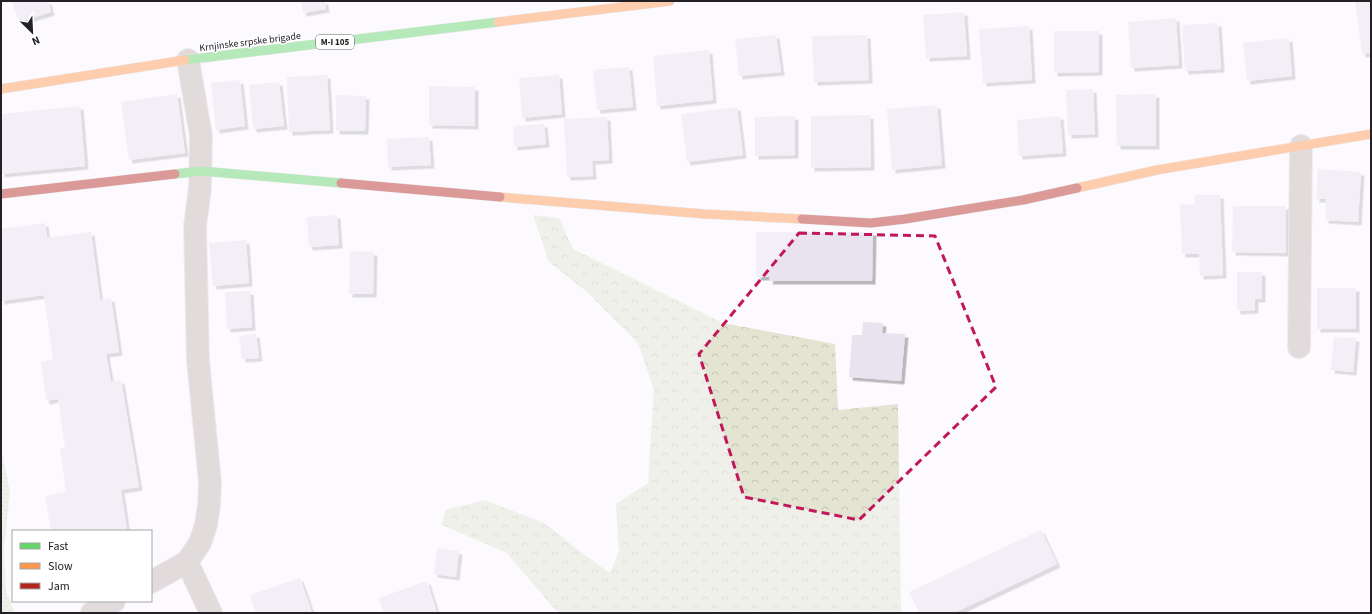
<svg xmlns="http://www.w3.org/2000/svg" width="1372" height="614" font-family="'Source Sans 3',sans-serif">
	<defs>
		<pattern id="grass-dots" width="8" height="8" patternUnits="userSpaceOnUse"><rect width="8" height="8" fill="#e3e4d2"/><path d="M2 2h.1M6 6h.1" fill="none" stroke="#c2c3b4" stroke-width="1.8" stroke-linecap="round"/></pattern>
		<pattern id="forest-crowns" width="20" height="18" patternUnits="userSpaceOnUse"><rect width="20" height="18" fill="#e3e4d2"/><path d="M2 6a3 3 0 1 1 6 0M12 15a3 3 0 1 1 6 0" fill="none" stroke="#c2c3b4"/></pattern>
		<filter id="shadow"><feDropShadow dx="3.5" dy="3.5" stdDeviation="0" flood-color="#0004"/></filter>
	</defs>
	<rect width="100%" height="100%" fill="#fcfafe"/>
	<!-- grass -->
	<path fill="url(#grass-dots)" d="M1 448 10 492 4 549 6 591 15 613H1Z"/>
	<!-- forest -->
	<path fill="url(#forest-crowns)" d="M533 215 559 218 573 249 723 323 835 344 838 410 898 404 901 609 903 613H558L507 553 442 525 445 510 485 500 544 523 586 556 610 573 619 551 616 504 648 483 654 390 638 343 587 292 549 262Z"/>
	<!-- building -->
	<g fill="#e8e3ee" filter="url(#shadow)">
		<path d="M12 1H48L51 12 19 22Z"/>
		<path d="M301 1H325L326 9 303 13Z"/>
		<path d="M1355 1H1371V53L1362 54Z"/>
		<path d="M964 12 967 56 926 58 923 15Z"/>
		<path d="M1176 18 1179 65 1131 68 1128 22Z"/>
		<path d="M1218 23 1221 69 1185 71 1182 25Z"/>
		<path d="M1029 26 1032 80 983 83 979 29Z"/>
		<path d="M1054 31H1099V72L1054 73Z"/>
		<path d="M776 35 781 72 739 76 735 39Z"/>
		<path d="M867 35 869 80 814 82 812 36Z"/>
		<path d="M1289 38 1292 76 1247 81 1243 43Z"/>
		<path d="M709 50 713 100 657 106 653 56Z"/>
		<path d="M629 67 633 107 597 110 593 70Z"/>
		<path d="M327 75 330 130 289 132 287 77Z"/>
		<path d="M559 75 562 114 522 118 519 78Z"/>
		<path d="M240 80 245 126 216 130 211 83Z"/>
		<path d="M279 82 284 126 253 129 249 85Z"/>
		<path d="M429 86 475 87V126L429 125Z"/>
		<path d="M1093 89 1095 134 1068 135 1066 90Z"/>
		<path d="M177 94 185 153 129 160 121 102Z"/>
		<path d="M1156 94V146H1117L1116 95Z"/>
		<path d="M336 95 366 96 365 131H336Z"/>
		<path d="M937 105 942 165 892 170 887 109Z"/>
		<path d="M80 106 85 166 1 174V114Z"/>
		<path d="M737 107 743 155 687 162 681 114Z"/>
		<path d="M870 115 871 167 811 168V116Z"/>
		<path d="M795 116V155L755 156V117Z"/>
		<path d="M1060 116 1063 153 1019 156 1017 120Z"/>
		<path d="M607 117 609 160 592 161 593 176 567 177 564 119Z"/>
		<path d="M544 124 546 144 514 147 513 126Z"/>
		<path d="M429 137 431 165 388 167 387 139Z"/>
		<path d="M1318 169 1361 172 1358 222 1325 220 1326 199H1316Z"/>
		<path d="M1195 195H1220L1223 275 1200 276 1199 254H1182L1180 205 1195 204Z"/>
		<path d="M1233 206H1286V253L1232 252Z"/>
		<path d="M337 215 339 245 309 247 307 217Z"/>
		<path d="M45 223 47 238 91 232 100 300 111 298 119 352 106 354 111 382 121 380 139 487 121 490 127 531H51L45 496 66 492 60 449 65 448 58 399 46 401 41 362 53 360 44 295 1 301V229Z"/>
		<path d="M756 232H873L872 281H769L770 277H756Z"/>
		<path d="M246 240 249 283 213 286 209 243Z"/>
		<path d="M350 251 374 252 373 294H349Z"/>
		<path d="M1237 272H1262V299H1255V310L1237 311Z"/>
		<rect x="1317" y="288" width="39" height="41"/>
		<path d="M250 291 252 327 227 329 225 292Z"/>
		<path d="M863 322 883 323 882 333 905 334 901 381 849 377 852 335H862Z"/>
		<path d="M256 334 259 358 242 359 239 336Z"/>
		<path d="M1334 337 1356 338 1353 372 1331 370Z"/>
		<path d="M1041 530 1057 564 954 613H919L909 592Z"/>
		<path d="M437 548 459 551 456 577 434 574Z"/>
		<path d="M300 578 312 613H256L250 595Z"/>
		<path d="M427 581 437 613H384L379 598Z"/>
	</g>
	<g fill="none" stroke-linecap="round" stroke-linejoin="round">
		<defs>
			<g id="street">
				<path d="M188 60 201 136 200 188 195 226 198 360 210 483 209 505 206 525 200 543 187 562 211 613"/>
				<path d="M1299 347 1301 146"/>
				<path d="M151 582 187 562"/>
				<path d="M92 613 114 601"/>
			</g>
			<g id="fast">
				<path d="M185 60 498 22"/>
				<path d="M175 174 201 171 341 183"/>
			</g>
			<g id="slow">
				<path d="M498 22 670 1"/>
				<path d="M1 89 185 60"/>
				<path d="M1077 188 1157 170 1371 134"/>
				<path d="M500 197 705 214 802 219"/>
			</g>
			<g id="jam">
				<path d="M341 183 500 197"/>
				<path d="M1 194 175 174"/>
				<path d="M802 219 871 223 905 219 1023 200 1077 188"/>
			</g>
		</defs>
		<!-- street casing -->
		<use href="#street" stroke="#d9d8db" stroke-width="24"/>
		<!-- fast casing -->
		<use href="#fast" stroke="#d9d8db" stroke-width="10"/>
		<!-- slow casing -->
		<use href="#slow" stroke="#d9d8db" stroke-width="10"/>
		<!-- jam casing -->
		<use href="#jam" stroke="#d9d8db" stroke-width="10"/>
		<!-- street -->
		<use href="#street" stroke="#c4b6b1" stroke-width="22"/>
		<!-- fast -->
		<use href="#fast" stroke="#63d668" stroke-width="9"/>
		<!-- slow -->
		<use href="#slow" stroke="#ff974d" stroke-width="9"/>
		<!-- jam -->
		<use href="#jam" stroke="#b3261e" stroke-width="9"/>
	</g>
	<!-- marked area -->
	<path d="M0 0H1372V614H0ZM799 233 935 236 996 387 859 520 744 497 699 354Z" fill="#fcfafe" fill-opacity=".55" fill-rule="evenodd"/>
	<path fill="none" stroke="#c2185b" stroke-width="3" stroke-dasharray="8 5" stroke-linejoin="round" d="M799 233 935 236 996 387 859 520 744 497 699 354Z"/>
	<g text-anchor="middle" stroke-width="3" stroke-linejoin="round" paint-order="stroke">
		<!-- shield labels -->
		<rect fill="#fff" stroke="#656467" stroke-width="1" x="316" y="35" width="38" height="14" rx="3"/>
		<g font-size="9" font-weight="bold" fill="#232126">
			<text x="335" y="45">M-I 105</text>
		</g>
		<!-- street labels -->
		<g font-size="10" fill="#232126" stroke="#fff">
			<text transform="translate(250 41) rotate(-7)" y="4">Krnjinske srpske brigade</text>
		</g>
	</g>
	<!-- border -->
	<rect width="1372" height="614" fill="none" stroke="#232126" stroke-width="4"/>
	<!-- legend -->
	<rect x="12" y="530" width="140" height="72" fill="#ffffff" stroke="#a7a6a8"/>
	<rect x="20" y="543" width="20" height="6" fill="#63d668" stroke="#a7a6a8"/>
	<text x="48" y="550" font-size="12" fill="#232126">Fast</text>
	<rect x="20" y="563" width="20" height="6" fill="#ff974d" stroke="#a7a6a8"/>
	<text x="48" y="570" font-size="12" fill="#232126">Slow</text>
	<rect x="20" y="583" width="20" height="6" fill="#b3261e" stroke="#a7a6a8"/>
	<text x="48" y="590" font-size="12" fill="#232126">Jam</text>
	<!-- north arrow -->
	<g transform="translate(32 32) rotate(156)" stroke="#ffffff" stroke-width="3" paint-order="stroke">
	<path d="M0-3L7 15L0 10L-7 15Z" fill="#232126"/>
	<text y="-6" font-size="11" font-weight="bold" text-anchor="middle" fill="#232126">N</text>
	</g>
</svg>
